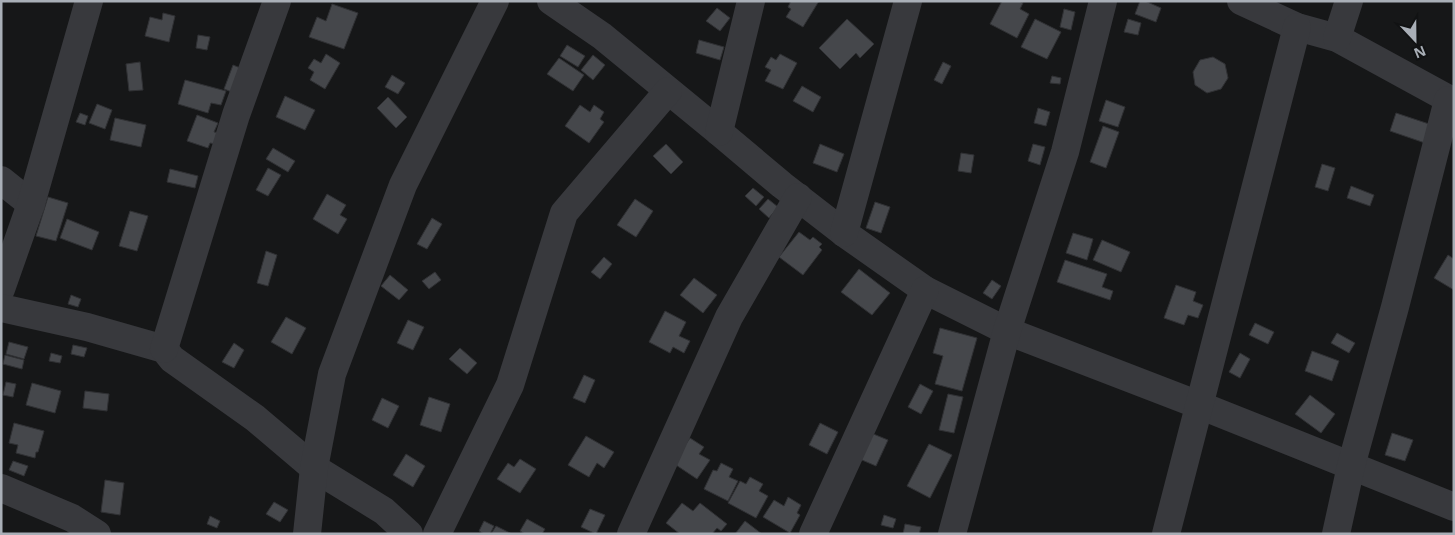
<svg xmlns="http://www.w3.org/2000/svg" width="1455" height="535" font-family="'Open Sans',sans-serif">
	<rect width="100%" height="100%" fill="#161718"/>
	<!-- building -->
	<g fill="#45474b" stroke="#303134">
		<path d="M791 1H819L803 27 786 17 791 9 788 7Z"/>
		<path d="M1002 1H1019L1023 3 1020 9 1029 14 1017 38 990 24Z"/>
		<path d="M1140 1H1145L1161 8 1156 22 1135 14Z"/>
		<path d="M332 4 358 13 344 49 309 37 317 17 326 21Z"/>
		<path d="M717 8 730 18 720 31 706 21Z"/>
		<path d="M1064 9 1075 12 1071 30 1060 27Z"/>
		<path d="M163 13 175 16 169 42 145 36 150 17 162 20Z"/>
		<path d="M847 19 874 44 860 58 856 53 840 69 819 48Z"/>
		<path d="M1035 19 1061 32 1047 59 1021 47Z"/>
		<path d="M1128 19 1141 23 1138 35 1124 32Z"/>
		<path d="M198 35 210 37 207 50 196 48Z"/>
		<path d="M699 40 724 47 720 60 696 53Z"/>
		<path d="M567 45 585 56 578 67 560 56Z"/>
		<path d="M326 54 340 63 325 89 310 80 314 72 308 68 314 59 321 63Z"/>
		<path d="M780 54 797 63 783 89 765 81 771 70 765 67 771 57 776 60Z"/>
		<path d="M593 55 605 65 593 80 581 70Z"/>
		<path d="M1213 57 1225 64 1228 78 1221 89 1207 93 1195 85 1193 72 1200 60Z"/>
		<path d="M559 58 584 75 573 91 547 74Z"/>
		<path d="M140 62 143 90 129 91 126 64Z"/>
		<path d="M943 62 951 66 942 84 934 80Z"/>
		<path d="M233 65 245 70 237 94 224 89Z"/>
		<path d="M392 75 405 83 398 94 385 87Z"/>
		<path d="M1052 76 1061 78 1060 84 1050 83Z"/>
		<path d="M185 80 226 91 221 105 211 103 208 113 178 104Z"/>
		<path d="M802 86 821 97 813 112 793 101Z"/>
		<path d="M285 96 315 110 305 130 276 117Z"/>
		<path d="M388 97 407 117 396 128 377 108Z"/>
		<path d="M1106 100 1125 107 1118 127 1099 121Z"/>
		<path d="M97 104 112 110 105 129 89 123Z"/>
		<path d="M580 105 590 112 594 105 604 112 600 119 604 122 589 143 565 126Z"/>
		<path d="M1038 108 1050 112 1046 126 1034 123Z"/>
		<path d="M80 113 88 116 85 125 76 122Z"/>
		<path d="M1396 113 1432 125 1425 143 1390 131Z"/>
		<path d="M197 115 218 123 214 132 220 133 216 144 210 143 208 148 187 141Z"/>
		<path d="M115 118 146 125 141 147 110 140Z"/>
		<path d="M1103 126 1119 132 1106 168 1090 162Z"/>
		<path d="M666 144 683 162 671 174 653 156Z"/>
		<path d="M820 144 844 154 837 172 813 163Z"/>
		<path d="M1033 144 1045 147 1040 165 1028 161Z"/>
		<path d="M273 148 295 161 288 172 266 159Z"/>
		<path d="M961 153 974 155 971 173 958 171Z"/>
		<path d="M1322 164 1335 168 1328 191 1315 187Z"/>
		<path d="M268 168 281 175 268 196 256 190Z"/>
		<path d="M170 169 198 176 195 188 167 182Z"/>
		<path d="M1351 186 1374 195 1370 206 1347 198Z"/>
		<path d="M753 188 764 197 756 206 745 196Z"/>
		<path d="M327 194 346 205 340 215 347 219 338 234 313 219Z"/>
		<path d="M48 197 68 203 56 241 36 236Z"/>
		<path d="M635 199 653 211 636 237 617 225Z"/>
		<path d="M768 199 778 207 769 218 759 209Z"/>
		<path d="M875 202 890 207 881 233 866 228Z"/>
		<path d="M130 211 148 216 137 251 119 246Z"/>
		<path d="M432 218 442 224 427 249 417 244Z"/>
		<path d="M67 219 99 232 92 250 60 238Z"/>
		<path d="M799 232 810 240 813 237 822 244 819 247 822 250 803 275 779 257Z"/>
		<path d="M1073 233 1093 239 1087 260 1066 253Z"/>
		<path d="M1102 240 1130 252 1121 272 1093 260Z"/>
		<path d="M266 251 277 255 268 286 257 283Z"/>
		<path d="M1448 255 1454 259V290L1434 278Z"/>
		<path d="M604 257 612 264 600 279 591 272Z"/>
		<path d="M1065 260 1107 274 1102 287 1113 291 1110 300 1057 282Z"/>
		<path d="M859 269 890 293 872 315 841 292Z"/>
		<path d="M435 272 441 280 429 289 422 281Z"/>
		<path d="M390 275 408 290 399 300 381 286Z"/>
		<path d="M694 278 717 295 703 313 680 295Z"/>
		<path d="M992 280 1001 286 992 299 983 293Z"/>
		<path d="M1176 285 1196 292 1193 301 1203 305 1198 318 1188 315 1184 325 1164 318Z"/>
		<path d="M71 295 81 299 78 307 68 304Z"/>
		<path d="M665 311 686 322 679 336 690 341 684 353 673 347 670 353 649 342Z"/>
		<path d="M286 317 306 328 292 354 271 342Z"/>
		<path d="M408 320 424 327 413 350 397 343Z"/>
		<path d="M1255 323 1274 332 1268 344 1249 335Z"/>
		<path d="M940 328 977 338 962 391 935 384 943 356 933 353Z"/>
		<path d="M1337 333 1355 343 1349 353 1331 343Z"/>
		<path d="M9 342 28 347 24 359 6 354Z"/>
		<path d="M234 343 244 350 234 368 222 362Z"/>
		<path d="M73 345 87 348 84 357 71 354Z"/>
		<path d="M460 348 477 363 467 374 449 359Z"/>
		<path d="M1312 351 1339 361 1332 381 1305 371Z"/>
		<path d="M51 353 62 356 60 363 49 361Z"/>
		<path d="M1240 353 1250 359 1240 378 1229 372Z"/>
		<path d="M5 355 24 360 22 369 3 364Z"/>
		<path d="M584 375 595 380 585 403 573 398Z"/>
		<path d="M6 382 16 384 13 397 3 395Z"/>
		<path d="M32 383 61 391 55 413 26 405Z"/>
		<path d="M920 384 933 391 921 414 908 407Z"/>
		<path d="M85 391 109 394 107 411 83 408Z"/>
		<path d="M948 394 963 397 954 433 939 430Z"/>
		<path d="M1310 395 1335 414 1321 433 1295 414Z"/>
		<path d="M429 397 450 404 441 432 420 425Z"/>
		<path d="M382 398 399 406 388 428 372 420Z"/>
		<path d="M14 423 44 431 38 452H36L35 458 16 453 18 445 9 443Z"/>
		<path d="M820 423 838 432 827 454 809 445Z"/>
		<path d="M866 431 888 440 876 466 855 457Z"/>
		<path d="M1392 433 1413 440 1405 461 1385 455Z"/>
		<path d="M586 436 614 452 604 468 597 463 589 477 568 465Z"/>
		<path d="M690 438 704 447 699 454 710 460 697 479 673 463Z"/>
		<path d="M929 444 952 455 930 498 907 486Z"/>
		<path d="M406 454 425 466 413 487 393 475Z"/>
		<path d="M520 459 536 469 520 493 497 479 508 463 514 467Z"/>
		<path d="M13 461 28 466 24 476 9 470Z"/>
		<path d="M721 463 733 469 729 477 738 481 728 501 704 489 713 470 717 471Z"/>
		<path d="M750 477 763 484 759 491 768 496 756 518 728 503 740 481 746 484Z"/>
		<path d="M105 480 124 483 120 515 101 512Z"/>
		<path d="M788 497 801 505 797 513 800 515 790 533 763 517 774 500 784 506Z"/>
		<path d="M274 502 288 510 280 522 266 514Z"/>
		<path d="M682 503 693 511 700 503 727 524 721 531 717 528 712 534H680L666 523Z"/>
		<path d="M590 509 605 515 596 534 581 527Z"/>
		<path d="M884 515 896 519 893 528 881 525Z"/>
		<path d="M210 516 220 521 217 528 207 524Z"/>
		<path d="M527 519 545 529 542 534H525L520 531Z"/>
		<path d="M484 521 494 526 490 534H484L479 531Z"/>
		<path d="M745 521 762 534H735Z"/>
		<path d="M905 524 921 527 919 534H903Z"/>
		<path d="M496 526 512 534H491Z"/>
	</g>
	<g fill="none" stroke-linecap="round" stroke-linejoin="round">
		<!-- street -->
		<g stroke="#38393d" stroke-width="28">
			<path d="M551 1 602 36 719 132 782 185 844 233 925 290 1007 331 1199 405 1454 507"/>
			<path d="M1241 1 1297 27 1337 38 1454 102"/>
			<path d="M1337 38 1349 1"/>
			<path d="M719 132 751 1"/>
			<path d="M1 180 31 204"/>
			<path d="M844 233 908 1"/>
			<path d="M1 289 31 204 89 1"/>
			<path d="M1 308 87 327 164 349 172 359 255 418 314 468 384 511 409 534"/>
			<path d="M164 349 236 115 277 1"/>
			<path d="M1 488 72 518 97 534"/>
			<path d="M307 534 314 468 332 374 403 185 495 1"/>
			<path d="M437 534 510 385 564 213 668 91"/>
			<path d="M631 534 729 317 798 197"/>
			<path d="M813 534 925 290"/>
			<path d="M952 534 1007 331 1065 152 1103 1"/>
			<path d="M1166 534 1297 27"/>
			<path d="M1336 534 1351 466 1395 307 1448 100"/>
		</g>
	</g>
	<!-- border -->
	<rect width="1455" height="535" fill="none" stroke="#a9afb7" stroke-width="5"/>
	<!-- north arrow -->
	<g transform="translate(1415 40) rotate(158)" stroke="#111213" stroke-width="4" paint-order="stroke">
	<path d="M0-4L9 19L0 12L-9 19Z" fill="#a9afb7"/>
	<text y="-8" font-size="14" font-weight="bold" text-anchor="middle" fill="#a9afb7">N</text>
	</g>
</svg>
